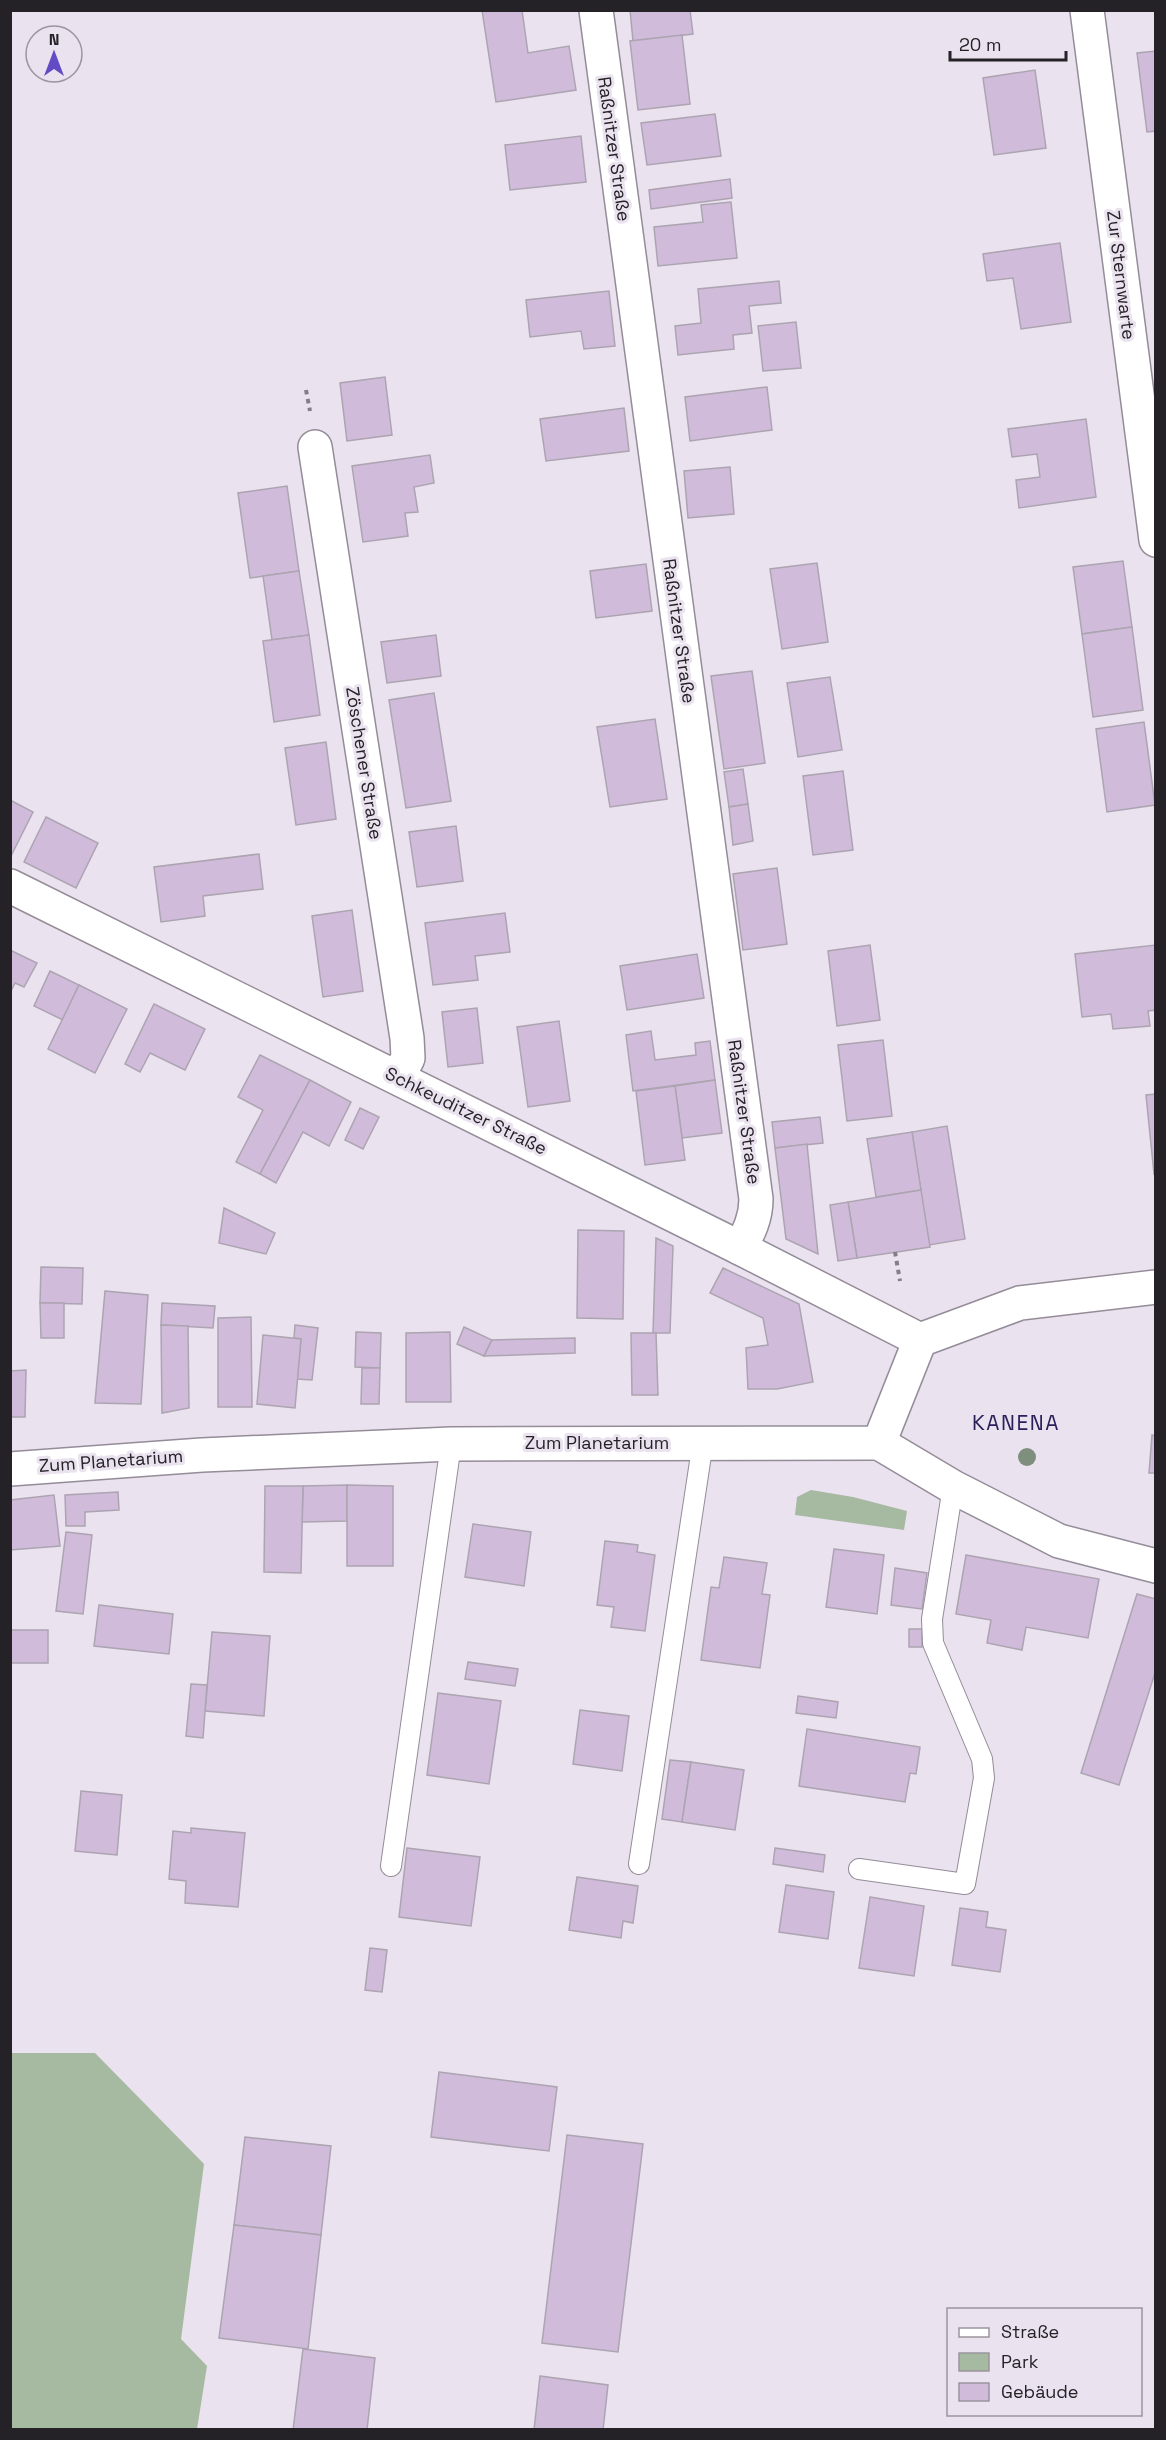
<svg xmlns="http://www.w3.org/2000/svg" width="1166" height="2440" font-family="'Space Grotesk',sans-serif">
	<rect width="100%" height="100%" fill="#eae2ee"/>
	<!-- green -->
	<g fill="#a6b9a1">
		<path d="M811 1490 853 1497 907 1511 904 1530 795 1515 797 1497Z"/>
		<path d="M10 2053H95L204 2164 181 2339 207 2366 197 2429H11Z"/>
	</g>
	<!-- building -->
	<g fill="#d1bbdb" stroke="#aca4b0" stroke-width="1.5">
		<path d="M482 10H522L528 53 569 46 576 90 496 102Z"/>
		<path d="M630 10H690L693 34 633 41Z"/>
		<path d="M682 35 690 104 638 110 630 41Z"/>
		<path d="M1156 51V131L1147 132 1137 53Z"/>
		<path d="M1035 70 1046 148 994 155 983 78Z"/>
		<path d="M715 114 721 156 647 165 641 123Z"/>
		<path d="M581 136 586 182 510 190 505 145Z"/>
		<path d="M730 179 732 198 651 209 649 190Z"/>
		<path d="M731 202 737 258 658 266 654 227 703 222 701 205Z"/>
		<path d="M1060 243 1071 322 1021 329 1013 278 987 281 983 254Z"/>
		<path d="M779 281 781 303 749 306 752 333 733 335 734 349 678 355 675 326 701 323 698 289Z"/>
		<path d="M609 291 615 346 584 349 581 331 530 337 526 300Z"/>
		<path d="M796 322 801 368 763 371 758 326Z"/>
		<path d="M385 377 392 435 347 441 340 383Z"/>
		<path d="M767 387 772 430 690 441 685 397Z"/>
		<path d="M624 408 629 451 546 461 540 419Z"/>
		<path d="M1086 419 1096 497 1019 508 1016 480 1040 477 1037 454 1012 457 1008 429Z"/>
		<path d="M430 455 434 483 414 487 418 512 405 513 408 536 363 542 352 466Z"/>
		<path d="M730 467 734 514 688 518 684 471Z"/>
		<path d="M287 486 299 571 250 578 238 493Z"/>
		<path d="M1123 561 1132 627 1082 634 1073 567Z"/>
		<path d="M817 563 828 642 782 649 770 569Z"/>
		<path d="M646 564 652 611 596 618 590 571Z"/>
		<path d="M299 571 309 635 272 640 263 576Z"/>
		<path d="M1132 627 1143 710 1093 717 1082 634Z"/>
		<path d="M309 635 320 715 274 722 263 641Z"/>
		<path d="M436 635 441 676 387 683 381 642Z"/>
		<path d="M752 671 765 763 724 769 711 676Z"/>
		<path d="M830 677 842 750 798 757 787 683Z"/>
		<path d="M434 693 451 801 406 808 389 700Z"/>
		<path d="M655 719 667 799 610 807 597 727Z"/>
		<path d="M1144 722 1155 805 1107 812 1096 729Z"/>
		<path d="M326 742 336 819 296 825 285 748Z"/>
		<path d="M743 769 748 804 729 807 724 772Z"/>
		<path d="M843 771 853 850 813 855 803 776Z"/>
		<path d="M10 800 33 812 11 856H10Z"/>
		<path d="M748 804 753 841 733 845 729 807Z"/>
		<path d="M46 817 98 843 76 888 24 862Z"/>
		<path d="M456 826 463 881 417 887 409 832Z"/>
		<path d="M259 854 263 889 203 896 205 916 161 922 154 867Z"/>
		<path d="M777 868 787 944 743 950 733 874Z"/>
		<path d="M352 910 363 991 323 997 312 916Z"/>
		<path d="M505 913 510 952 475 956 478 980 433 985 425 923Z"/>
		<path d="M870 945 880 1020 837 1026 828 951Z"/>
		<path d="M1156 945V1010L1148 1011 1150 1026 1113 1029 1111 1014 1082 1017 1075 954Z"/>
		<path d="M10 950 37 963 24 987 15 983 10 993Z"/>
		<path d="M697 954 704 998 627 1010 620 966Z"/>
		<path d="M50 971 79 985 63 1020 34 1006Z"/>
		<path d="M79 985 127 1009 95 1073 48 1049Z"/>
		<path d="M154 1004 205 1029 185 1070 150 1053 140 1072 125 1064Z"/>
		<path d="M477 1008 483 1063 448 1067 442 1012Z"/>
		<path d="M559 1021 570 1101 528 1107 517 1027Z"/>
		<path d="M651 1031 655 1060 696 1055 695 1043 710 1041 715 1080 633 1091 626 1035Z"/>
		<path d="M883 1040 892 1116 847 1121 838 1045Z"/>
		<path d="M260 1055 310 1080 260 1174 236 1162 263 1110 238 1097Z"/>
		<path d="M310 1080 351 1102 329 1146 303 1132 276 1183 260 1174Z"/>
		<path d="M715 1080 722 1133 682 1138 675 1086Z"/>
		<path d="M675 1086 685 1160 645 1165 636 1091Z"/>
		<path d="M1156 1094V1173L1154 1174 1146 1095Z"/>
		<path d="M360 1108 379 1117 363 1149 345 1140Z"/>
		<path d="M820 1117 823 1143 775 1148 772 1122Z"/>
		<path d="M947 1126 965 1239 929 1245 912 1132Z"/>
		<path d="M912 1132 921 1190 876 1197 867 1139Z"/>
		<path d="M807 1144 818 1254 786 1239 775 1148Z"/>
		<path d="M921 1190 930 1247 857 1258 848 1202Z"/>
		<path d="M848 1202 857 1258 838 1261 830 1205Z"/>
		<path d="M224 1208 275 1233 266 1254 219 1243Z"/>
		<path d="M578 1230 624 1231 623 1319 577 1318Z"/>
		<path d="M656 1238 673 1246 670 1333H653Z"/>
		<path d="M41 1267 83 1268 82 1304 40 1303Z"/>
		<path d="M723 1268 799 1304 813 1382 777 1389H748L746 1348 768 1345 763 1318 710 1293Z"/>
		<path d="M105 1291 148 1295 141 1404 95 1403Z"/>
		<path d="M40 1303H64V1338H41Z"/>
		<path d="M162 1303 215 1306 213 1328 161 1325Z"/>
		<path d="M251 1317 252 1407H218V1318Z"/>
		<path d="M161 1325 188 1326 189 1408 162 1413Z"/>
		<path d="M295 1325 318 1328 312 1380 297 1379 301 1339 294 1338Z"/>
		<path d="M464 1327 492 1340 484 1356 457 1344Z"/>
		<path d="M356 1332 381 1333 380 1368 355 1367Z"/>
		<path d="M450 1332 451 1402H406V1333Z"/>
		<path d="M631 1333H656L658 1395H632Z"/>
		<path d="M263 1335 301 1339 295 1408 257 1404Z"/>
		<path d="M575 1338V1353L484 1356 492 1340Z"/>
		<path d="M362 1368H380L379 1404H361Z"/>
		<path d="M26 1370 25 1417H10V1371Z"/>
		<path d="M1152 1435 1156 1436V1473H1149Z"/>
		<path d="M347 1485V1521L302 1522 303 1486Z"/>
		<path d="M347 1485 393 1486V1566H347Z"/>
		<path d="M265 1486H303L301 1573 264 1572Z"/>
		<path d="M118 1492 119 1510 85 1512V1526H66L65 1495Z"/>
		<path d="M54 1495 60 1546 10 1550V1500Z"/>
		<path d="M473 1524 531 1532 524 1586 465 1577Z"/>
		<path d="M66 1532 92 1535 83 1614 56 1611Z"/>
		<path d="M605 1541 638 1545 637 1552 655 1555 645 1631 611 1627 614 1607 597 1605Z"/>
		<path d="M834 1549 884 1555 877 1614 826 1607Z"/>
		<path d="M966 1555 1099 1579 1088 1638 1026 1627 1022 1650 987 1643 991 1620 956 1614Z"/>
		<path d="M724 1557 767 1563 762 1594 770 1595 760 1668 701 1660 711 1587 719 1588Z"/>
		<path d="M895 1568 927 1573 922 1609 891 1605Z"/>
		<path d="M1137 1594 1156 1599V1670L1119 1785 1081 1773Z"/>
		<path d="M99 1605 173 1614 169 1654 94 1646Z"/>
		<rect x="909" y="1629" width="13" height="18"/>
		<rect x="10" y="1630" width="38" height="33"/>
		<path d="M212 1632 270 1636 264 1716 205 1711Z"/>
		<path d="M468 1662 518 1669 515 1686 465 1679Z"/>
		<path d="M191 1684 207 1685 203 1738 186 1736Z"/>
		<path d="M438 1693 501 1701 489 1784 427 1775Z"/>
		<path d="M798 1696 838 1702 836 1718 796 1713Z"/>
		<path d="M580 1710 629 1716 622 1771 573 1764Z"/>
		<path d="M807 1729 920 1747 916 1774 910 1773 905 1802 799 1786Z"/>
		<path d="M670 1760 691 1762 682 1822 662 1819Z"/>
		<path d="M691 1762 744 1770 735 1830 682 1822Z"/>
		<path d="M81 1791 122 1795 117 1855 75 1851Z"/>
		<path d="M191 1828 245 1833 238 1907 185 1903 186 1881 169 1879 173 1831 191 1833Z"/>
		<path d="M407 1848 480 1857 471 1926 399 1917Z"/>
		<path d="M775 1848 825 1855 823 1872 773 1864Z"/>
		<path d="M577 1877 638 1886 633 1923 623 1921 621 1938 569 1930Z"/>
		<path d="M786 1885 834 1892 828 1939 779 1932Z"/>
		<path d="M870 1897 924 1906 914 1976 859 1968Z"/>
		<path d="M960 1908 988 1912 986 1927 1006 1930 1000 1972 952 1965Z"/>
		<path d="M370 1948 387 1950 382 1992 365 1990Z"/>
		<path d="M439 2072 557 2087 549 2151 431 2137Z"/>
		<path d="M567 2135 643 2144 618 2352 542 2343Z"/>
		<path d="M245 2137 331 2146 321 2235 234 2225Z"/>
		<path d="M234 2225 321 2235 308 2349 219 2338Z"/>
		<path d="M303 2349 375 2358 367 2430H293Z"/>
		<path d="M540 2376 608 2385 603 2430H534Z"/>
	</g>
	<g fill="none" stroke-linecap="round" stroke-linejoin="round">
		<defs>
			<g id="service">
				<path d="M639 1864 703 1442"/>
				<path d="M391 1866 451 1444"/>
				<path d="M859 1869 965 1884 984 1778 982 1759 933 1643 932 1619 953 1487"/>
			</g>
			<g id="minor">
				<path d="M596 10 756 1199C756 1218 749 1232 740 1248"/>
				<path d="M1087 10 1156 540"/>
				<path d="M315 447 407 1038 408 1058 398 1077"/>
				<path d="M10 886 740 1248 920 1340"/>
				<path d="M879 1443 953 1487 1059 1541 1156 1566"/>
			</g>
			<path id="tertiary" d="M10 1469 202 1455 451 1444 879 1443 920 1340 1020 1303 1156 1287"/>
		</defs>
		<!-- service casing -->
		<use href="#service" stroke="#948c98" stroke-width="22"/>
		<!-- minor casing -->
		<use href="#minor" stroke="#948c98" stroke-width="36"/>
		<!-- tertiary casing -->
		<use href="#tertiary" stroke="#948c98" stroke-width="36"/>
		<!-- path -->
		<g stroke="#847f87" stroke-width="4" stroke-dasharray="4.5 4.5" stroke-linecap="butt">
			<path d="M306 390 310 411"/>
			<path d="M895 1252 900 1281"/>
		</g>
		<!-- service -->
		<use href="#service" stroke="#fff" stroke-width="20"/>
		<!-- minor -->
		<use href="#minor" stroke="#fff" stroke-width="33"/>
		<!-- tertiary -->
		<use href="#tertiary" stroke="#fff" stroke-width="33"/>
	</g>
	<!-- trees -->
	<circle fill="#7f8f7d" cx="1027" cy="1457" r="9"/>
	<g text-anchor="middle" stroke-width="6" stroke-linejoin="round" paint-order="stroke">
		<!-- street labels -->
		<g font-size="18" fill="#252227" stroke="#eae2ee">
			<text transform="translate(614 149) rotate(82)" y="6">Raßnitzer Straße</text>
			<text transform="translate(1121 275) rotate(83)" y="6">Zur Sternwarte</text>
			<text transform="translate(679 631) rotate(82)" y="6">Raßnitzer Straße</text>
			<text transform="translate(364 763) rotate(81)" y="6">Zöschener Straße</text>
			<text transform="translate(466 1111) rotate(26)" y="6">Schkeuditzer Straße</text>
			<text transform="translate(744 1112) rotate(82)" y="6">Raßnitzer Straße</text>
			<text x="597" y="1449">Zum Planetarium</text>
			<text transform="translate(111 1461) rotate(-4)" y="6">Zum Planetarium</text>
		</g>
		<!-- quarter labels -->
		<g font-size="21" letter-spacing="1.5" fill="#2a215b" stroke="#eae2ee">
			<text x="1016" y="1430">KANENA</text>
		</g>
	</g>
	<!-- border -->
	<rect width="1166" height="2440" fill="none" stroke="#252227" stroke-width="24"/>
	<!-- legend -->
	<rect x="947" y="2308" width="195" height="108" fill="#eae2ee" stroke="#9b959e" stroke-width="1.5"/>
	<rect x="959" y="2328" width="30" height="9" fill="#ffffff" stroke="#9b959e" stroke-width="1.5"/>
	<text x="1001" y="2338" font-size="18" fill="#252227">Straße</text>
	<rect x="959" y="2353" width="30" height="18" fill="#a6b9a1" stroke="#9b959e" stroke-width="1.5"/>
	<text x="1001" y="2368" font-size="18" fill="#252227">Park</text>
	<rect x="959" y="2383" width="30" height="18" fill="#d1bbdb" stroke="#9b959e" stroke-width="1.5"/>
	<text x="1001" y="2398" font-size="18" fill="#252227">Gebäude</text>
	<!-- north arrow -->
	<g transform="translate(54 54)"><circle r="28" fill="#eae2ee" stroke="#9b959e" stroke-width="1.5"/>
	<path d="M0-4.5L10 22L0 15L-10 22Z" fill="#624cc5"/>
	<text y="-9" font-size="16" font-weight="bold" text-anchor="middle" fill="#252227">N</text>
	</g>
	<!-- scale -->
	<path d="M950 51v9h116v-9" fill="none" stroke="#252227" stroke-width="3"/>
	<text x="959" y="51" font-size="18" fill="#252227" stroke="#eae2ee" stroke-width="4.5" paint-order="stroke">20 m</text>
</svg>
